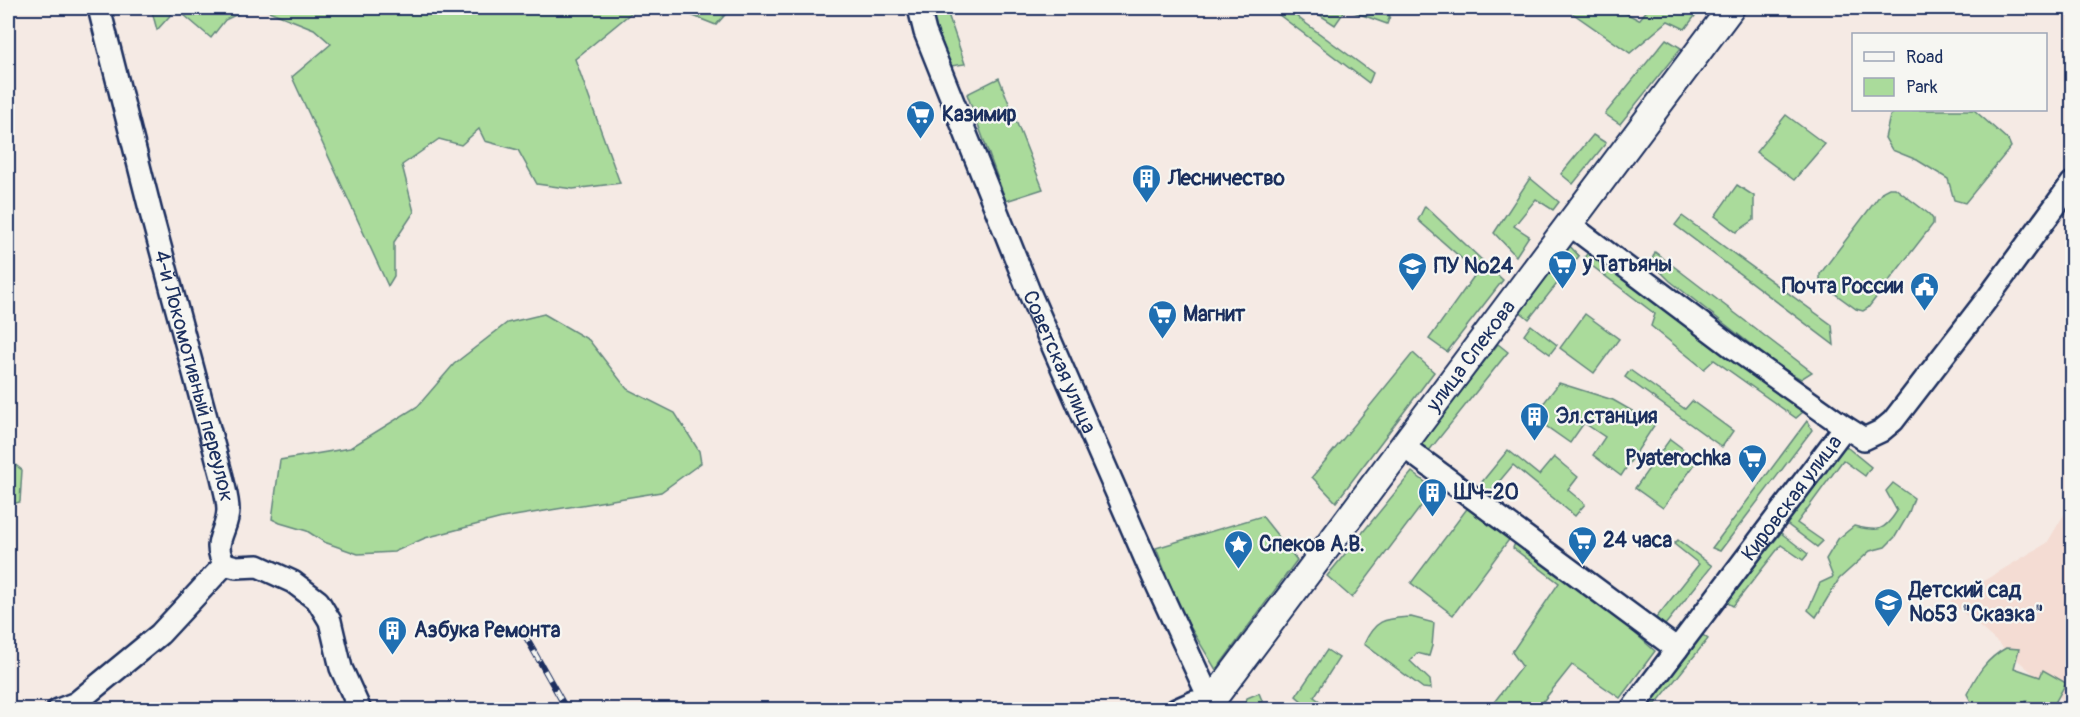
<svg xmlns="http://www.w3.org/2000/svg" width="2080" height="717" font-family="Pangolin,sans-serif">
	<rect width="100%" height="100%" fill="#f5eae4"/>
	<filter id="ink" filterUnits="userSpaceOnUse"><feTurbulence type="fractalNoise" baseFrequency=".0167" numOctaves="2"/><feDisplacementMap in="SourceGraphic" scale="12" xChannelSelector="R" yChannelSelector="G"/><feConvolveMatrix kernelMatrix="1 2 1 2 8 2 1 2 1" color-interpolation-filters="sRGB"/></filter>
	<g filter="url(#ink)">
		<!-- built -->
		<path fill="#f4dcd3" d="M2072 501V704L2069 705 1950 601 2047 543Z"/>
		<!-- green -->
		<g fill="#aadb9b" stroke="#62857c" stroke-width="1.5">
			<path d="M151 8H177L157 30Z"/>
			<path d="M184 8H250L225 20 211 38 184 15Z"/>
			<path d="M261 8H637L575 59 620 183 573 189 537 184 518 150 485 141 479 129 461 145 439 139 402 165 414 212 394 242V276L388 286 292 77 331 44 314 29Z"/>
			<path d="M673 8H731L716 25Z"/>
			<path d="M929 8H946L965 64 951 66Z"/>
			<path d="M1270 8H1285L1373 73 1369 83Z"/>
			<path d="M1309 8H1368L1390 16 1387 24 1346 9 1335 25Z"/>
			<path d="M1571 8H1616L1639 20 1649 8H1701L1685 29 1668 21 1630 53 1568 10Z"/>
			<path d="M1666 39 1681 48 1620 124 1605 114Z"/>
			<path d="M999 78 1043 189 1006 201 967 94Z"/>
			<path d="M1897 110H1974L2008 140 2011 147 1965 203 1954 200 1948 179 1917 160 1892 150 1885 138 1890 116Z"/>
			<path d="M1786 115 1825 144 1794 180 1756 152Z"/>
			<path d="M1593 135 1606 143 1573 184 1561 174Z"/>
			<path d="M1530 178 1559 202 1553 210 1536 199 1514 226 1529 236 1516 256 1494 233Z"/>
			<path d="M1737 185 1754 196V220L1736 232 1715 216Z"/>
			<path d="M1889 188H1895L1929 214 1933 219V224L1868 308 1863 311 1856 309 1823 285 1820 280V274L1883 191Z"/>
			<path d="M1425 206 1503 280 1447 352 1429 339 1477 272 1418 220Z"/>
			<path d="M1682 216 1832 325 1834 345 1675 225Z"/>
			<path d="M1568 244 1579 256 1529 319 1518 310Z"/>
			<path d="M1590 250 1803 412 1796 418 1714 360 1704 369 1651 326 1655 314 1583 259Z"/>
			<path d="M1655 252 1812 372 1801 379 1781 368 1670 281 1651 262Z"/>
			<path d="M544 314 589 340 627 389 675 413 699 451 701 463 661 492 502 518 425 538 394 552 358 554 324 542 307 531 280 523 272 519 280 460 350 448 418 406 454 364 507 323Z"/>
			<path d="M1585 314 1619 339 1594 373 1560 348Z"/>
			<path d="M1531 325 1557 345 1550 354 1524 335Z"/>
			<path d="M1498 344 1508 352 1428 452 1416 449Z"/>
			<path d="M1413 353 1434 372 1336 502 1312 477Z"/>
			<path d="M1630 370 1685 409 1692 401 1733 431 1722 447 1625 377Z"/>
			<path d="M1559 383 1613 400 1655 424 1621 476 1593 455 1605 437 1584 423 1570 443 1533 417Z"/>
			<path d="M1807 421 1812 430 1720 551 1712 548Z"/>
			<path d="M1670 439 1698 460 1663 508 1635 488Z"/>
			<path d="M1843 444 1871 467 1865 476 1843 460 1797 523 1823 541 1817 547 1784 522Z"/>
			<path d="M1508 450 1539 475 1554 457 1578 477 1568 490 1585 504 1575 516 1513 465 1487 496 1477 488Z"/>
			<path d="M8 459 22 470 20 502 8 505Z"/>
			<path d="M1412 472 1434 489 1352 598 1327 576Z"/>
			<path d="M1893 483 1914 498 1908 515 1895 537 1885 547 1870 551 1839 579 1816 617 1808 610 1820 583 1833 577 1826 559 1838 539 1854 526C1878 532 1884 532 1897 511L1886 491Z"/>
			<path d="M1469 506 1511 537 1453 615 1411 583Z"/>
			<path d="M1262 516 1297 560 1216 670 1180 610 1156 548Z"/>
			<path d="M1781 533 1808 554 1803 560 1781 545 1733 606 1726 602Z"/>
			<path d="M1517 538 1581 585 1655 651 1620 698 1572 665 1537 709 1488 710 1522 666 1512 652 1559 583 1513 548Z"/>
			<path d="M1678 540 1712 566 1665 625 1656 618 1699 564 1674 544Z"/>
			<path d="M1411 617 1434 623 1432 646 1429 656 1417 653 1410 661 1430 680 1431 689 1423 688 1364 644C1376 618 1386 619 1411 617Z"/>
			<path d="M1700 633 1708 639 1655 705 1648 699Z"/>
			<path d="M2006 648 2019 649 2014 668 2040 677 2043 670 2066 683 2052 708 2026 701 2020 709H1975L1967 694C1977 674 1986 659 2006 648Z"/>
			<path d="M1327 650 1339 658 1314 697 1331 709H1311L1296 696Z"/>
			<path d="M1259 693 1265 708 1263 709H1243L1247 698Z"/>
		</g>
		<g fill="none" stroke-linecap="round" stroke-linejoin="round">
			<defs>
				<g id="minor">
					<path id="s1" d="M99 8 151 213 222 477C224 487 228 499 228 510 228 531 210 543 225 564L236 567 258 566 293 582 318 601 330 621 341 668 360 710"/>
					<path id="s2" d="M919 8 925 32 1030 294 1153 576 1211 702H1194L1176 710"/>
					<path d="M1569 224 1735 349 1845 427"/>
					<path d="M1403 446 1677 649"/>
					<path d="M58 710 76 703 160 634 225 564"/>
					<path id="s3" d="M1631 710 1845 427 1864 439 1881 431 1893 421 1987 299 2072 183"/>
				</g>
				<g id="major">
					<path id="s4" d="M1215 710 1211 702 1731 8"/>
				</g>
			</defs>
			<!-- minor casing -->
			<use href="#minor" stroke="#1b2f5e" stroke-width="26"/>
			<!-- major casing -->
			<use href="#major" stroke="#1b2f5e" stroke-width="30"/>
			<!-- minor -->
			<use href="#minor" stroke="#f6f6f2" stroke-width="21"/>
			<!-- major -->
			<use href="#major" stroke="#f6f6f2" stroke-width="26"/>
			<defs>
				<path id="rail" d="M523 632 567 710"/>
			</defs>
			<!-- rail casing -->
			<use href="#rail" stroke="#1b2f5e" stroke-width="6"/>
			<!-- rail -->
			<use href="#rail" stroke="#f6f6f2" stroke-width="4" stroke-dasharray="11" stroke-linecap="butt"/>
		</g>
	</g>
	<!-- icons -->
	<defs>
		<symbol id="supermarket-pin" viewBox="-11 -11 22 30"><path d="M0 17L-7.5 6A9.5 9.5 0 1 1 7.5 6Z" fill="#1f6fb2" stroke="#f6f6f2"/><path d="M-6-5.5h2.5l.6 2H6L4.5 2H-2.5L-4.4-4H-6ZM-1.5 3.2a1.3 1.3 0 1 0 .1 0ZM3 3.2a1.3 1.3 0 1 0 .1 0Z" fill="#fff"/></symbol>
		<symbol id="building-pin" viewBox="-11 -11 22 30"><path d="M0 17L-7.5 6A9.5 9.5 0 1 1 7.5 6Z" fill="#1f6fb2" stroke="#f6f6f2"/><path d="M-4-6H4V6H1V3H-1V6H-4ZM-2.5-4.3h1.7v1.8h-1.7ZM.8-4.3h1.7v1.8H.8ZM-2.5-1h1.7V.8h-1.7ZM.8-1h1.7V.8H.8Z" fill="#fff"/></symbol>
		<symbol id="university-pin" viewBox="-11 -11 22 30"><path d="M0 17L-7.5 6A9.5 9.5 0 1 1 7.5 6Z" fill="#1f6fb2" stroke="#f6f6f2"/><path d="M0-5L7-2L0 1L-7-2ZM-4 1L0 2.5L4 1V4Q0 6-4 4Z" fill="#fff"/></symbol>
		<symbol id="civic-pin" viewBox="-11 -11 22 30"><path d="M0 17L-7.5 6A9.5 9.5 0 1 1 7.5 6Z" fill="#1f6fb2" stroke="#f6f6f2"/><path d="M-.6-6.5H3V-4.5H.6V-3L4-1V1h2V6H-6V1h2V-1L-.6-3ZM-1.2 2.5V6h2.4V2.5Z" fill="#fff"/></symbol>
		<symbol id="sight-pin" viewBox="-11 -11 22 30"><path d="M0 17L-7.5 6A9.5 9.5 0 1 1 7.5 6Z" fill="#1f6fb2" stroke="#f6f6f2"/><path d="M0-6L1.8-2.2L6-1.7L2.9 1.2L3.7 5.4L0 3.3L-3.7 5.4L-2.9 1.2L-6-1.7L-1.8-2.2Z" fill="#fff"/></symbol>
		<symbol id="school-pin" viewBox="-11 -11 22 30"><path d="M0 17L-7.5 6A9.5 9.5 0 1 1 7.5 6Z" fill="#1f6fb2" stroke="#f6f6f2"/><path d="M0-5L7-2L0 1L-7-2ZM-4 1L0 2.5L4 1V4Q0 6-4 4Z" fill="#fff"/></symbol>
	</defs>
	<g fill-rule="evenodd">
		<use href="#supermarket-pin" x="904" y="98" width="33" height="45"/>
		<use href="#building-pin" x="1130" y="162" width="33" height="45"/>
		<use href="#supermarket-pin" x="1546" y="248" width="33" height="45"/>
		<use href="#university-pin" x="1396" y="250" width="33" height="45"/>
		<use href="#civic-pin" x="1908" y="270" width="33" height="45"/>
		<use href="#supermarket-pin" x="1146" y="298" width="33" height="45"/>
		<use href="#building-pin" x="1518" y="400" width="33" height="45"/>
		<use href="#supermarket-pin" x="1736" y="442" width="33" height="45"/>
		<use href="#building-pin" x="1416" y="476" width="33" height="45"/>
		<use href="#supermarket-pin" x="1566" y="524" width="33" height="45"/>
		<use href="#sight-pin" x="1222" y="528" width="33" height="45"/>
		<use href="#school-pin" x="1872" y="586" width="33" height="45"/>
		<use href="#building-pin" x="376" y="614" width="33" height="45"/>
	</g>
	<g text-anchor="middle" stroke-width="4.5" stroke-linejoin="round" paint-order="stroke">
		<!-- poi labels -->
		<g font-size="21" font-weight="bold" fill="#1b2f5e" stroke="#f6f6f2" text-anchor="start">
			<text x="942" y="121">Казимир</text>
			<text x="1168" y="185">Лесничество</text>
			<text x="1583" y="271">у Татьяны</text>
			<text x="1434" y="273">ПУ №24</text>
			<text x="1903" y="293" text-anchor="end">Почта России</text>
			<text x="1183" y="321">Магнит</text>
			<text x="1556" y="423">Эл.станция</text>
			<text x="1731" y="465" text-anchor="end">Pyaterochka</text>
			<text x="1454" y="499">ШЧ-20</text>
			<text x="1603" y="547">24 часа</text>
			<text x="1259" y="551">Спеков А.В.</text>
			<text x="1909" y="597">Детский сад<tspan x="1909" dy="24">№53 "Сказка"</tspan></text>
			<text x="414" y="637">Азбука Ремонта</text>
		</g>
		<!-- street labels -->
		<g font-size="21" fill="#1b2f5e" stroke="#f6f6f2">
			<text dy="7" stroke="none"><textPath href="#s4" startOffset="442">улица Спекова</textPath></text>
			<text dy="7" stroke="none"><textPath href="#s2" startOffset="381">Советская улица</textPath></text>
			<text dy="7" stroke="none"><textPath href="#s1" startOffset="380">4-й Локомотивный переулок</textPath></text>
			<text dy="7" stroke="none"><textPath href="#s3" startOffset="266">Кировская улица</textPath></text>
		</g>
	</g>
	<!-- margin -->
	<rect width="2080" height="717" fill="none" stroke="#f6f6f2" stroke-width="30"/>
	<rect x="15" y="15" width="2050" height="687" fill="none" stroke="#1b2f5e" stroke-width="2" filter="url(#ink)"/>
	<!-- legend -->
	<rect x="1852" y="33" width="195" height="78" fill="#f6f6f2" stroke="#9ea6b7" stroke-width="1.5"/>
	<rect x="1864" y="52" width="30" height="9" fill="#f6f6f2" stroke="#9ea6b7" stroke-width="1.5"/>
	<text x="1906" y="63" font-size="18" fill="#1b2f5e">Road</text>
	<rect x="1864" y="78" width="30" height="18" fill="#aadb9b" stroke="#9ea6b7" stroke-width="1.5"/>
	<text x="1906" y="93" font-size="18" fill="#1b2f5e">Park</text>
</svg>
